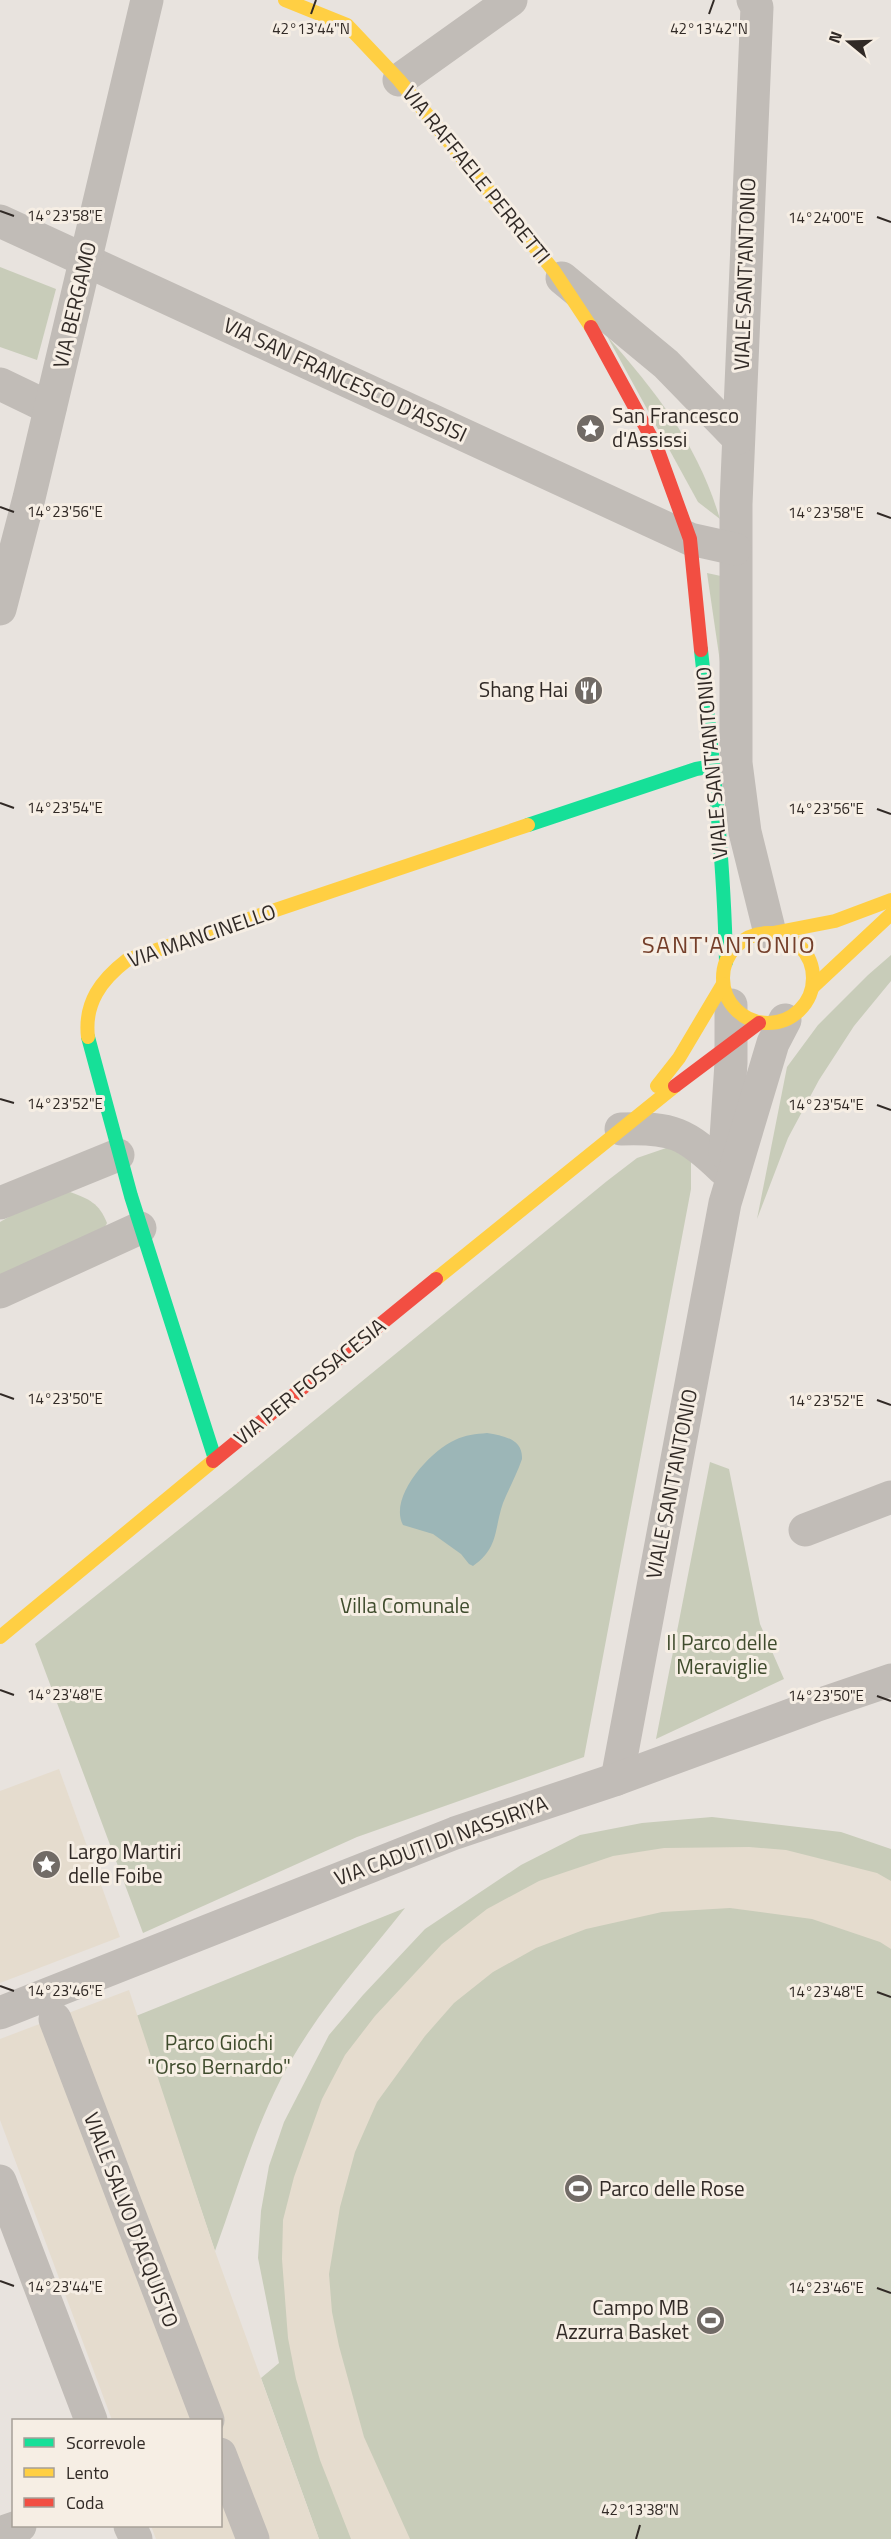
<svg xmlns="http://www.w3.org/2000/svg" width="891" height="2539" font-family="'Titillium Web',sans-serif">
	<rect width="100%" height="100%" fill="#e8e3de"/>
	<!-- green -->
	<g fill="#c8ccb9">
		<path d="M0 267 56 289 37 360 0 347Z"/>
		<path d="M607 336C658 395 697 443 720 519L698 502Z"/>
		<path d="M707 573 730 578 725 696Z"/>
		<path d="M891 955V981L854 1026 819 1080 788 1138 757 1219 787 1067 818 1025 868 975Z"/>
		<path d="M669 1147 691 1161V1189L584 1757 357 1837 143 1933 35 1644 235 1485 607 1181 637 1158Z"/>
		<path d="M70 1192C89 1199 99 1203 107 1223L102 1233 0 1281V1222L31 1204Z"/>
		<path d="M710 1462 729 1469 760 1624 784 1679 656 1739Z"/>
		<path d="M712 1817 841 1832 891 1849V2539H319L261 2378 279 2363 258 2258 261 2211 269 2166 284 2122 329 2035 363 1995 425 1929 521 1865 580 1835 642 1823Z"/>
		<path d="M405 1908C358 1967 306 2024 274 2093 250 2143 234 2199 215 2251L136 2016Z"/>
	</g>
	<!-- plaza -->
	<g fill="#e5dcce">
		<path d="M59 1769 120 1937 0 1983V1791Z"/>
		<path d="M749 1847 786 1850 877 1873 891 1881V1949L880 1942 812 1919 730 1908 662 1912 586 1929 536 1948 493 1972 454 2003 425 2036 377 2102 355 2152 340 2207 329 2274 332 2312 339 2346 364 2437 410 2539H351L320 2460 296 2379 288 2338 282 2259 283 2220 294 2177 322 2099 345 2055 375 2016 442 1944 487 1909 539 1881 613 1856 664 1848Z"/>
		<path d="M129 1990 215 2251 319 2539H156L151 2526H220V2420H112L0 2120V2039Z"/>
	</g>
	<!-- water -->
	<path fill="#9cb6b7" d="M487 1433C504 1436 523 1439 522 1459 517 1474 509 1488 503 1503 494 1529 499 1548 473 1566L469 1564 461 1554 433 1534 403 1525C388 1497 431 1450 455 1440 465 1435 476 1434 487 1433Z"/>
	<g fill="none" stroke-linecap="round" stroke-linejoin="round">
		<!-- street -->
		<g stroke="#c1bcb7" stroke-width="33">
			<path d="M753 0 757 7 736 504V763L745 832 770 933"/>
			<path d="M399 80 511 0"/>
			<path d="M0 221 690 539 735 549"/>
			<path d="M562 278 666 364 738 438"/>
			<path d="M0 384 50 408"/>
			<path d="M0 609 29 498 147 0"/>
			<path d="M621 1129C672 1127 686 1133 723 1169"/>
			<path d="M725 1153 731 1063V1005"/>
			<path d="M0 1203 118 1155"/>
			<path d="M0 1292 140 1228"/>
			<path d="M805 1530 891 1497"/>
			<path d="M617 1779 725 1203 773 1043 785 1020"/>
			<path d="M0 2013 455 1833 617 1779 815 1706 891 1680"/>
			<path d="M55 2019 208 2420"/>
			<path d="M0 2181 91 2420"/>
			<path d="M220 2454 253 2539"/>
			<path d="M130 2526 136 2539"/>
			<path d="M0 2533 20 2526"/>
		</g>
		<!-- fast -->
		<g stroke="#16e098" stroke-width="14">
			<path d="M701 650C712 753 724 858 726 962"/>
			<path d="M528 825 696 769 713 766"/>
			<path d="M88 1037 131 1196 215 1459"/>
		</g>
		<!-- slow -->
		<g stroke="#ffcf43" stroke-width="14">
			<path d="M285 0 347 25 399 80 554 271 591 327"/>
			<circle cx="768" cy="978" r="45"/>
			<path d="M773 933 835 921 891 900"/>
			<path d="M813 987 891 914"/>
			<path d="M88 1037C84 1003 101 980 127 960L528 825"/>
			<path d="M657 1086 679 1058 723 984"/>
			<path d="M436 1279 675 1086"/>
			<path d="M0 1637 213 1461"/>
		</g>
		<!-- jam -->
		<g stroke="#f24e42" stroke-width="14">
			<path d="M591 327 657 448 690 539 701 650"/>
			<path d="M675 1086 759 1023"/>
			<path d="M213 1461 436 1279"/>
		</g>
	</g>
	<!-- ticks -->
	<path fill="none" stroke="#312a26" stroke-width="2" d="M311 14 316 0M709 14 714 0M0 211 14 216M877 217 891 222M0 507 14 512M877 513 891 518M0 803 14 808M877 809 891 814M0 1099 14 1103M877 1105 891 1110M0 1394 14 1399M877 1400 891 1405M0 1690 14 1695M877 1696 891 1701M0 1986 14 1991M877 1992 891 1997M0 2281 14 2286M877 2288 891 2293M636 2539 640 2525"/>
	<!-- icons -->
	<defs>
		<symbol id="sight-disc" viewBox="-11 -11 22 22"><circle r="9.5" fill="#716b66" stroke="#f6eee4"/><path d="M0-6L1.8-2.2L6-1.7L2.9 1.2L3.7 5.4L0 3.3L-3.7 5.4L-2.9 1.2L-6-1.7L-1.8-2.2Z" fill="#fff"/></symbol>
		<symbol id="restaurant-disc" viewBox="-11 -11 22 22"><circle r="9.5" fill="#716b66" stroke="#f6eee4"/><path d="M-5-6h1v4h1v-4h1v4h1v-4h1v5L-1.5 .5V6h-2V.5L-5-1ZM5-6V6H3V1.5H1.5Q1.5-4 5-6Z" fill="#fff"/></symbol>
		<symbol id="stadium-disc" viewBox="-11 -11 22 22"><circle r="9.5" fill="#716b66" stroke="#f6eee4"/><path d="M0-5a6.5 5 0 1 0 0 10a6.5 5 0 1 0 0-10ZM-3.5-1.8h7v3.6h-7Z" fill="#fff"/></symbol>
	</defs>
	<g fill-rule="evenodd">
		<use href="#sight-disc" x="574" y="412" width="33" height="33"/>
		<use href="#restaurant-disc" x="572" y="674" width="33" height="33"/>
		<use href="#sight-disc" x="30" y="1848" width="33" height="33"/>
		<use href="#stadium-disc" x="562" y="2172" width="33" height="33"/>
		<use href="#stadium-disc" x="694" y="2304" width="33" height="33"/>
	</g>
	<g text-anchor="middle" stroke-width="6" stroke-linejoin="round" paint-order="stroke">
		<!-- street labels -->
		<g font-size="21" fill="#312a26" stroke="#f6eee4">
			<text transform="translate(476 175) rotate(51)" y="7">VIA RAFFAELE PERRETTI</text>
			<text transform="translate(745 274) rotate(-88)" y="7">VIALE SANT'ANTONIO</text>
			<text transform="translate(75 305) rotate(-77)" y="7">VIA BERGAMO</text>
			<text transform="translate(345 380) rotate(25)" y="7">VIA SAN FRANCESCO D'ASSISI</text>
			<text transform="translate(712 763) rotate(-95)" y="7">VIALE SANT'ANTONIO</text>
			<text transform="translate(202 936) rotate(-19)" y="7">VIA MANCINELLO</text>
			<text transform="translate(310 1382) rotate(-39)" y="7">VIA PER FOSSACESIA</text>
			<text transform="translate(672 1484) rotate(-79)" y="7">VIALE SANT'ANTONIO</text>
			<text transform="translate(441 1841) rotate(-20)" y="7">VIA CADUTI DI NASSIRIYA</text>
			<text transform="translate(131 2220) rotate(69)" y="7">VIALE SALVO D'ACQUISTO</text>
		</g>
		<!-- poi labels -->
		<g font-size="21" fill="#312a26" stroke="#f6eee4" text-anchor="start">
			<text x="612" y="423">San Francesco<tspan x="612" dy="24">d'Assissi</tspan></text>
			<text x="568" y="697" text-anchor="end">Shang Hai</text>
			<text x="68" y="1859">Largo Martiri<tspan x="68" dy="24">delle Foibe</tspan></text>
			<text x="599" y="2196">Parco delle Rose</text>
			<text x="689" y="2315" text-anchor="end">Campo MB<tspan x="689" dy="24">Azzurra Basket</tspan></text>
		</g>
		<!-- park labels -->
		<g font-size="21" fill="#3f4c2d" stroke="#f6eee4">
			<text x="405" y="1613">Villa Comunale</text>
			<text x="722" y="1650">Il Parco delle<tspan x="722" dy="24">Meraviglie</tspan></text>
			<text x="219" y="2050">Parco Giochi<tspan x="219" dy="24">"Orso Bernardo"</tspan></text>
		</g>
		<!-- quarter labels -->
		<g font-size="24" letter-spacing="1.5" fill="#753f2a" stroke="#f6eee4">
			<text x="729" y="953">SANT'ANTONIO</text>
		</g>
	</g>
	<g font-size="15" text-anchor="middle" fill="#312a26" stroke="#f6eee4" stroke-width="6" stroke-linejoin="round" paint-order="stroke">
		<text x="311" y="34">42°13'44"N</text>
		<text x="709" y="34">42°13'42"N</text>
		<text x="65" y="221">14°23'58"E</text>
		<text x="826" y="223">14°24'00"E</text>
		<text x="65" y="517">14°23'56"E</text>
		<text x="826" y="518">14°23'58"E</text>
		<text x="65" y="813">14°23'54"E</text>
		<text x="826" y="814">14°23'56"E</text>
		<text x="65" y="1109">14°23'52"E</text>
		<text x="826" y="1110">14°23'54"E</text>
		<text x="65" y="1404">14°23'50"E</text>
		<text x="826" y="1406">14°23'52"E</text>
		<text x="65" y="1700">14°23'48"E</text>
		<text x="826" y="1701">14°23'50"E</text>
		<text x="65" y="1996">14°23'46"E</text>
		<text x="826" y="1997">14°23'48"E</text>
		<text x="65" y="2292">14°23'44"E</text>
		<text x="826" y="2293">14°23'46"E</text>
		<text x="640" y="2515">42°13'38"N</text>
	</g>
	<!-- legend -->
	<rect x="12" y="2419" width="210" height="108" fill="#f6eee4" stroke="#a7a098" stroke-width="1.5"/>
	<rect x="24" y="2438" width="30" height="9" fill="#16e098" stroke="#a7a098" stroke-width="1.5"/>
	<text x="66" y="2449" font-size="18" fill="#312a26">Scorrevole</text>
	<rect x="24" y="2468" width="30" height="9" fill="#ffcf43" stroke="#a7a098" stroke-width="1.5"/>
	<text x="66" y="2479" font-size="18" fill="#312a26">Lento</text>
	<rect x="24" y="2498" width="30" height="9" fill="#f24e42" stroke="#a7a098" stroke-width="1.5"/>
	<text x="66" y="2509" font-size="18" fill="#312a26">Coda</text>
	<!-- north arrow -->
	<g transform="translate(849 42) rotate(289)" stroke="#f6eee4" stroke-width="4.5" paint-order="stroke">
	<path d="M0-4.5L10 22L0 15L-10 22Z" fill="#312a26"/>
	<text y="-9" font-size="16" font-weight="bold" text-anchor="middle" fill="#312a26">N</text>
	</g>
</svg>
